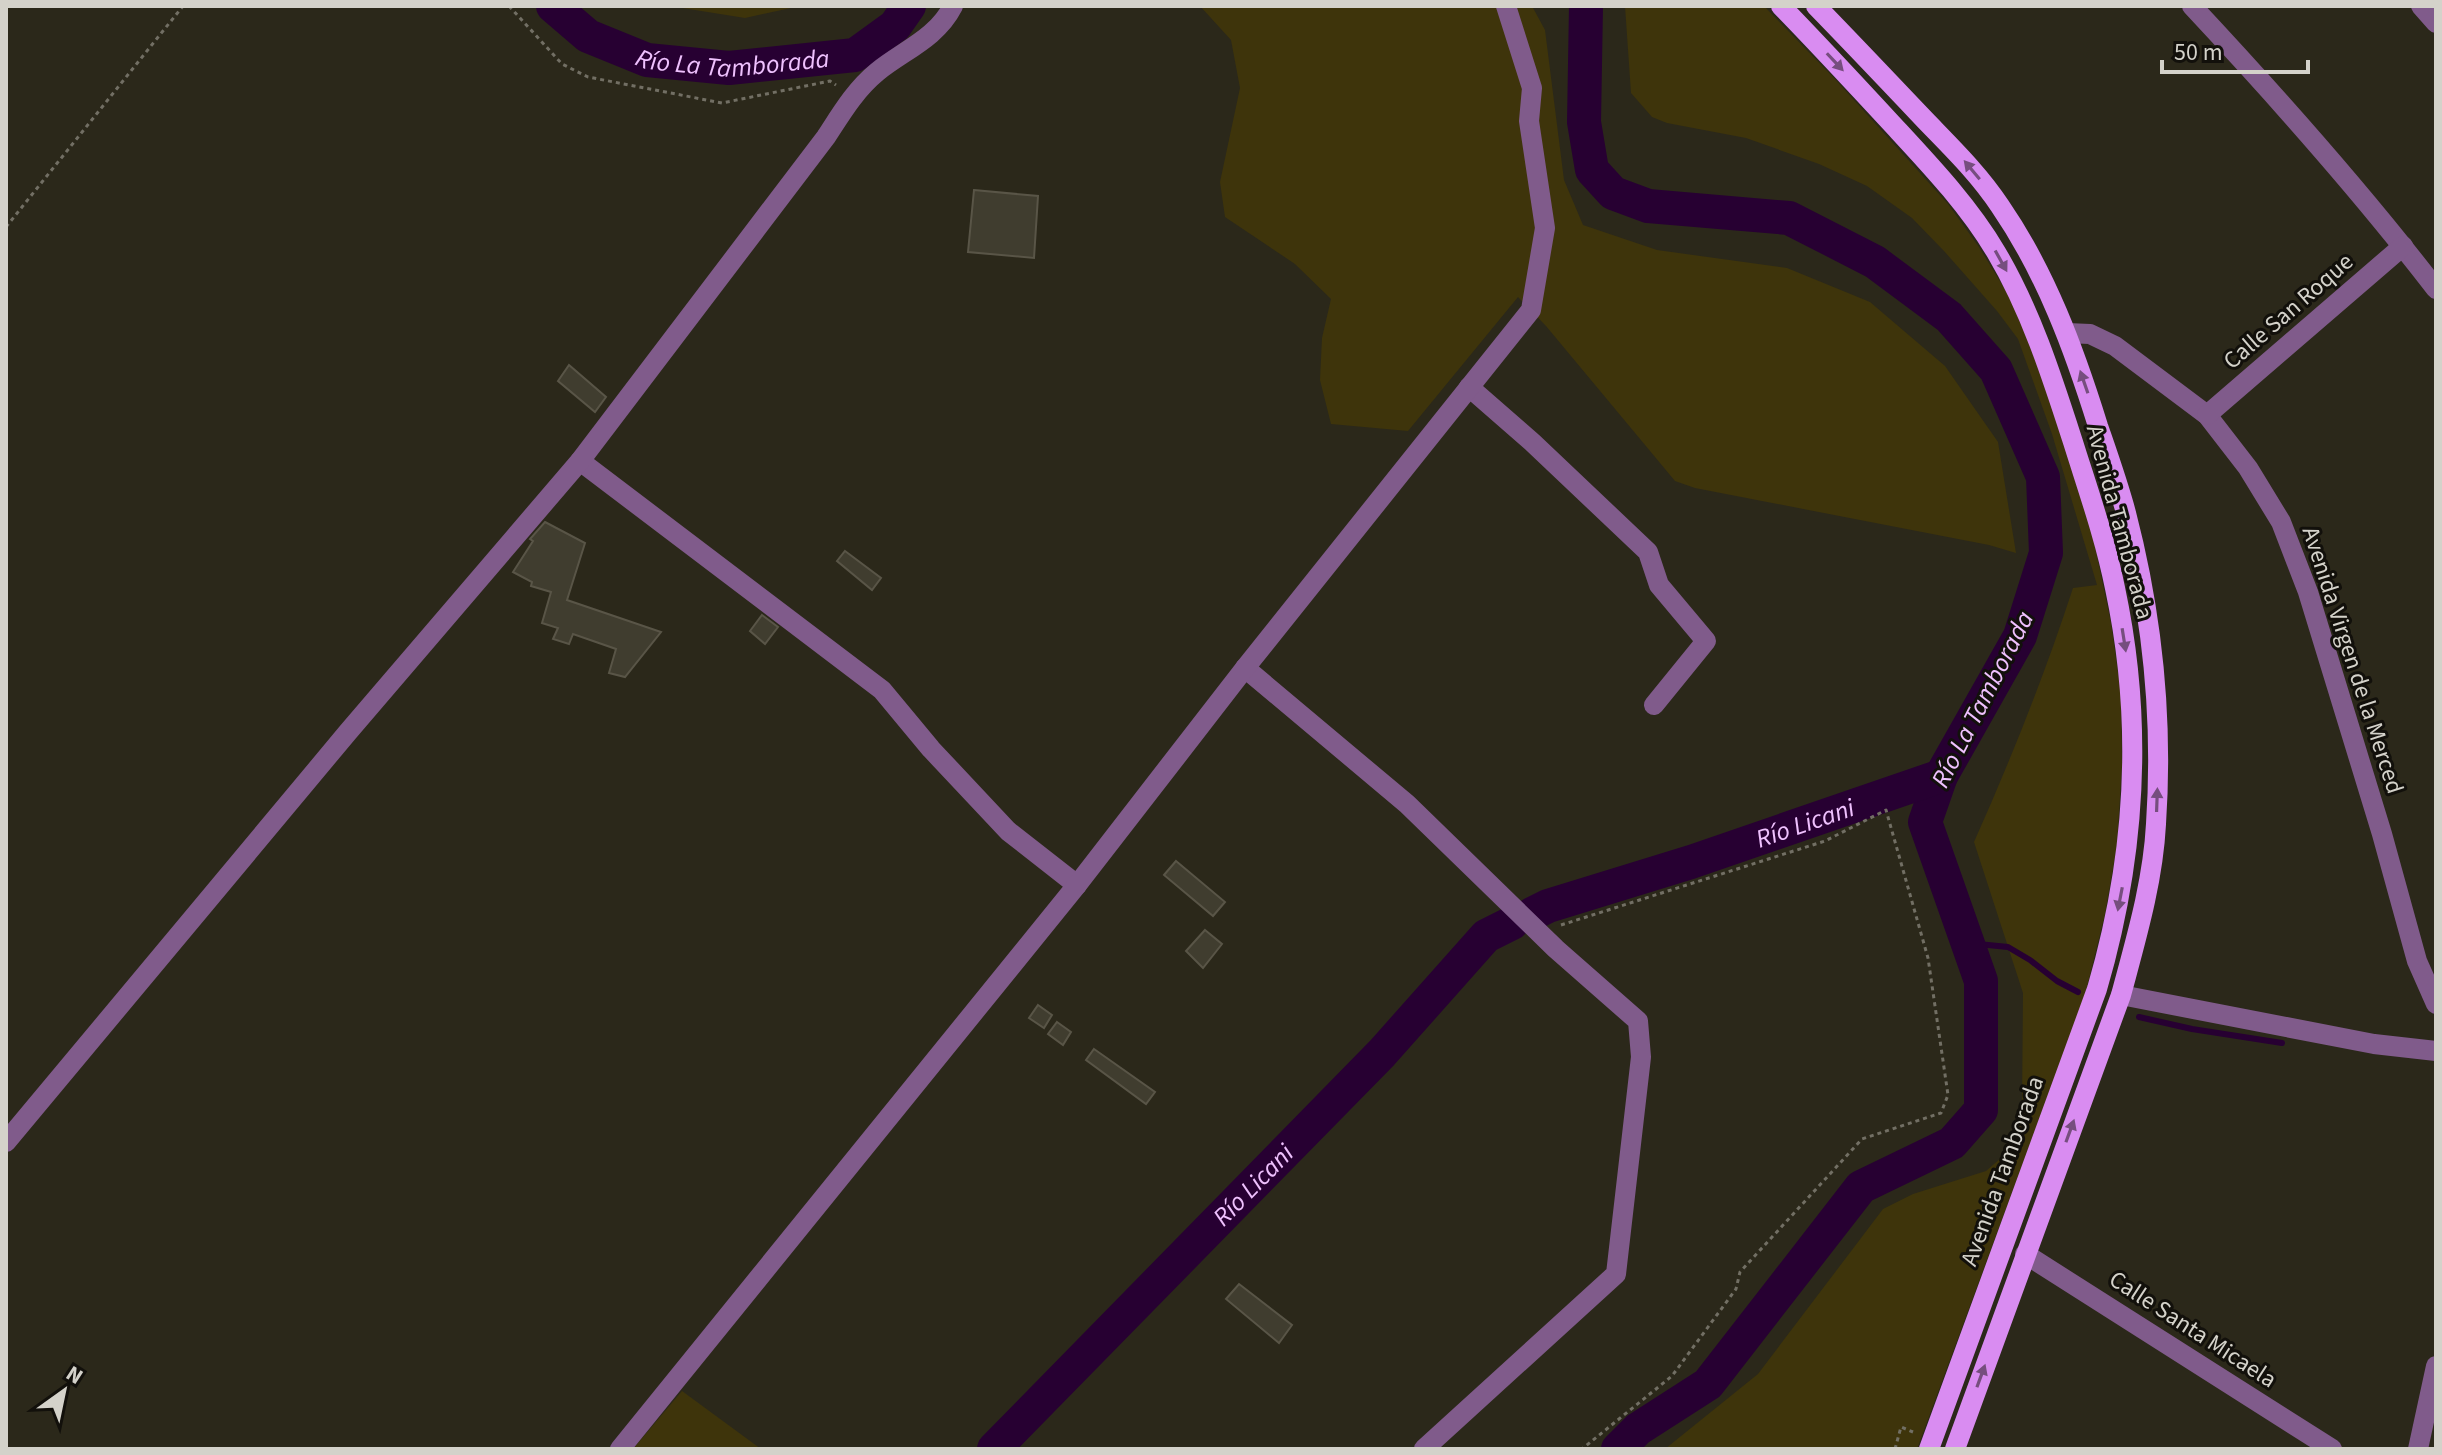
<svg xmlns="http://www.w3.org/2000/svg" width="2442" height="1455" font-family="'Source Sans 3',sans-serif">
	<rect width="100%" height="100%" fill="#2b281a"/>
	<!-- green -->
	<g fill="#3e340b">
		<path d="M670 6H800L745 18Z"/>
		<path d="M1200 6H1532L1545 30 1564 180 1583 225 1657 250 1787 268 1870 302 1945 366 1998 442 2016 553 1989 545 1695 488 1675 481 1546 326 1518 297 1408 431 1331 424 1320 380 1322 338 1331 299 1295 264 1225 217 1220 182 1240 88 1231 40Z"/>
		<path d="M1625 6H1764L1835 79 1948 204 1979 247 2012 301 2041 371 2090 523 2111 623 2121 694 2122 764 2117 845 2105 914 2085 995 1917 1449H1665L1758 1374 1883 1209 1913 1194 1986 1171 2009 1151 2022 1109 2023 993 1974 842C2011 759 2045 674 2073 588L2097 585 2052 434 2018 339 1997 311 1944 251 1912 218 1867 186 1819 164 1746 138 1667 123 1652 117 1631 93Z"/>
		<path d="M682 1391 761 1449H633Z"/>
	</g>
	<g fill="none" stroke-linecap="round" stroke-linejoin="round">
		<!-- stream -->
		<g stroke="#270032" stroke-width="6">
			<path d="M1968 943 2008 947 2030 960 2057 981 2078 992"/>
			<path d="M2139 1017 2192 1029 2282 1043"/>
		</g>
		<!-- river -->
		<g stroke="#270032" stroke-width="34">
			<path id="s1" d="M553 6 588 36 647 60 729 68 855 55 895 26 909 6"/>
			<path d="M1586 6 1584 122 1592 170 1613 193 1648 206 1789 218 1875 262 1949 317 1996 370 2043 477 2046 553 2020 636 1941 776 1925 822 1981 981V1110L1952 1143 1861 1187 1708 1384 1638 1429 1618 1449"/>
			<path id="s2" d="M1532 914 1548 906 1691 862 1941 776"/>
			<path id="s3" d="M994 1449 1382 1053 1486 936 1512 923"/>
		</g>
	</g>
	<!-- building -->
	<g fill="#403d2f" stroke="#595547" stroke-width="2">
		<path d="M974 190 1038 196 1034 258 968 252Z"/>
		<path d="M569 365 606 397 595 412 558 381Z"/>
		<path d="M545 522 585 543 567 600 661 632 625 677 609 673 616 649 573 634 569 644 553 639 558 628 542 623 551 592 531 586 532 582 513 572 533 541 530 539Z"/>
		<path d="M845 551 881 578 872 590 837 561Z"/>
		<path d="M762 615 778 627 765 644 750 631Z"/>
		<path d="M1176 861 1225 902 1213 916 1164 875Z"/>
		<path d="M1205 930 1222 944 1203 968 1186 951Z"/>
		<path d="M1038 1005 1052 1015 1044 1028 1029 1018Z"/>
		<path d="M1057 1022 1071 1032 1063 1045 1048 1034Z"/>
		<path d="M1094 1049 1155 1092 1146 1104 1086 1060Z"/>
		<path d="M1239 1284 1292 1325 1279 1343 1226 1299Z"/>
	</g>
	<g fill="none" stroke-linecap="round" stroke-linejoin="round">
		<!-- path -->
		<g stroke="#726f64" stroke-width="3" stroke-dasharray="4 4" stroke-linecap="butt">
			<path d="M509 6 562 64 588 77 722 103 830 81 836 85"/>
			<path d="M6 227 183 6"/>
			<path d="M1561 925 1825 841 1886 810 1928 958 1948 1095 1941 1113 1862 1139 1740 1272 1736 1289 1672 1376 1582 1449"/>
			<path d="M1895 1449 1901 1427 1913 1432"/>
		</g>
		<!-- minor -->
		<g stroke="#805b8b" stroke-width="20">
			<path d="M2192 6C2277 97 2360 190 2436 289"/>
			<path d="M2421 6 2436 23"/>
			<path d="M2067 333 2090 334 2115 346 2207 415 2248 468 2281 522 2308 592 2382 834 2417 961 2436 1004"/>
			<path d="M1469 387 1532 442 1648 552 1659 585 1706 641 1654 705"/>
			<path d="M2207 415 2403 246"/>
			<path d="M580 461 882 690 931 749 1008 831 1077 885"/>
			<path d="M1245 668 1407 804 1556 949 1638 1021 1641 1057 1616 1274 1424 1449"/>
			<path d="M2121 995 2374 1044 2436 1051"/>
			<path d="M6 1142 348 732 580 461 826 137C841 114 855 90 877 72 904 50 936 39 953 6"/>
			<path d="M2025 1254 2332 1449"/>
			<path d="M620 1449 1077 885 1245 668 1531 310 1545 228 1529 121 1532 88 1506 6"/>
			<path d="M2418 1449 2436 1366"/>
		</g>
		<!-- major -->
		<g stroke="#d98cf1" stroke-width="20">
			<path d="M1781 6C1819 45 1856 85 1893 125 1930 165 1968 205 1996 252 2031 311 2052 377 2073 442 2088 490 2105 538 2115 588 2144 724 2136 856 2097 989L1929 1449"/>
			<path d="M1816 6C1853 44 1889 82 1925 120 1951 147 1979 174 2000 206 2046 273 2074 349 2098 426 2108 455 2118 483 2126 513 2152 613 2163 720 2156 824 2153 882 2136 939 2121 995L1955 1449"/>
		</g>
	</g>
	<!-- one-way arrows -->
	<defs><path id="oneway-solid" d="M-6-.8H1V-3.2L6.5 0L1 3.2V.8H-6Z" transform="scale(2)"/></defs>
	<g fill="#764e7e">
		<use href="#oneway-solid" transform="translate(1835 62) rotate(47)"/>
		<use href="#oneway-solid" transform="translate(1972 170) rotate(-130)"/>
		<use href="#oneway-solid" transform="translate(2001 261) rotate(61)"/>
		<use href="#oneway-solid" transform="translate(2084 382) rotate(-109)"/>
		<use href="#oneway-solid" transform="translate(2124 640) rotate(81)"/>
		<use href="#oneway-solid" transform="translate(2157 800) rotate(-88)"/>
		<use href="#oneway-solid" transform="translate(2120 899) rotate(101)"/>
		<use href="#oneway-solid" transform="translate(2070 1131) rotate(-70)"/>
		<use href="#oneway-solid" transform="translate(1981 1376) rotate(-70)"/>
	</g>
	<g text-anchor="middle" stroke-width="6" stroke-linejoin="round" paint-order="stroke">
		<!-- street labels -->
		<g font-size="24" fill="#d4d2ca" stroke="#12100b">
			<text transform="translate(2288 311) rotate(-41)" y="8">Calle San Roque</text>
			<text transform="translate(2120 522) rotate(75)" y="8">Avenida Tamborada</text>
			<text transform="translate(2353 660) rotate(72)" y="8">Avenida Virgen de la Merced</text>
			<text transform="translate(2002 1171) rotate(-70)" y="8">Avenida Tamborada</text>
			<text transform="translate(2193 1329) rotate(33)" y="8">Calle Santa Micaela</text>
		</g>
		<!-- water labels -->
		<g font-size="26" font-style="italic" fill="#efc1fe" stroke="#12100b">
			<text dy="9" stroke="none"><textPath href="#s1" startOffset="196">Río La Tamborada</textPath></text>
			<text transform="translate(1982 699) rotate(-63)" y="9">Río La Tamborada</text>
			<text dy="9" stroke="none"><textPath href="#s2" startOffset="288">Río Licani</textPath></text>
			<text dy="9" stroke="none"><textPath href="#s3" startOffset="370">Río Licani</textPath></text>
		</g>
	</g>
	<!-- border -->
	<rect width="2442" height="1455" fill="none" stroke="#d4d2ca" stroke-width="16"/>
	<!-- north arrow -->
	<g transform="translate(64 1391) rotate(33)" stroke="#12100b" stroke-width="6" paint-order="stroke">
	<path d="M0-6L14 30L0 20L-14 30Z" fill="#d4d2ca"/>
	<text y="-12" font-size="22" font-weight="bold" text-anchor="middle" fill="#d4d2ca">N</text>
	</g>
	<!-- scale -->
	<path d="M2162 60v12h146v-12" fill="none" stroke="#d4d2ca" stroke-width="4"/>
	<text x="2174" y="60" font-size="24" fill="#d4d2ca" stroke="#12100b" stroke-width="6" paint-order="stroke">50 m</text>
</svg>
